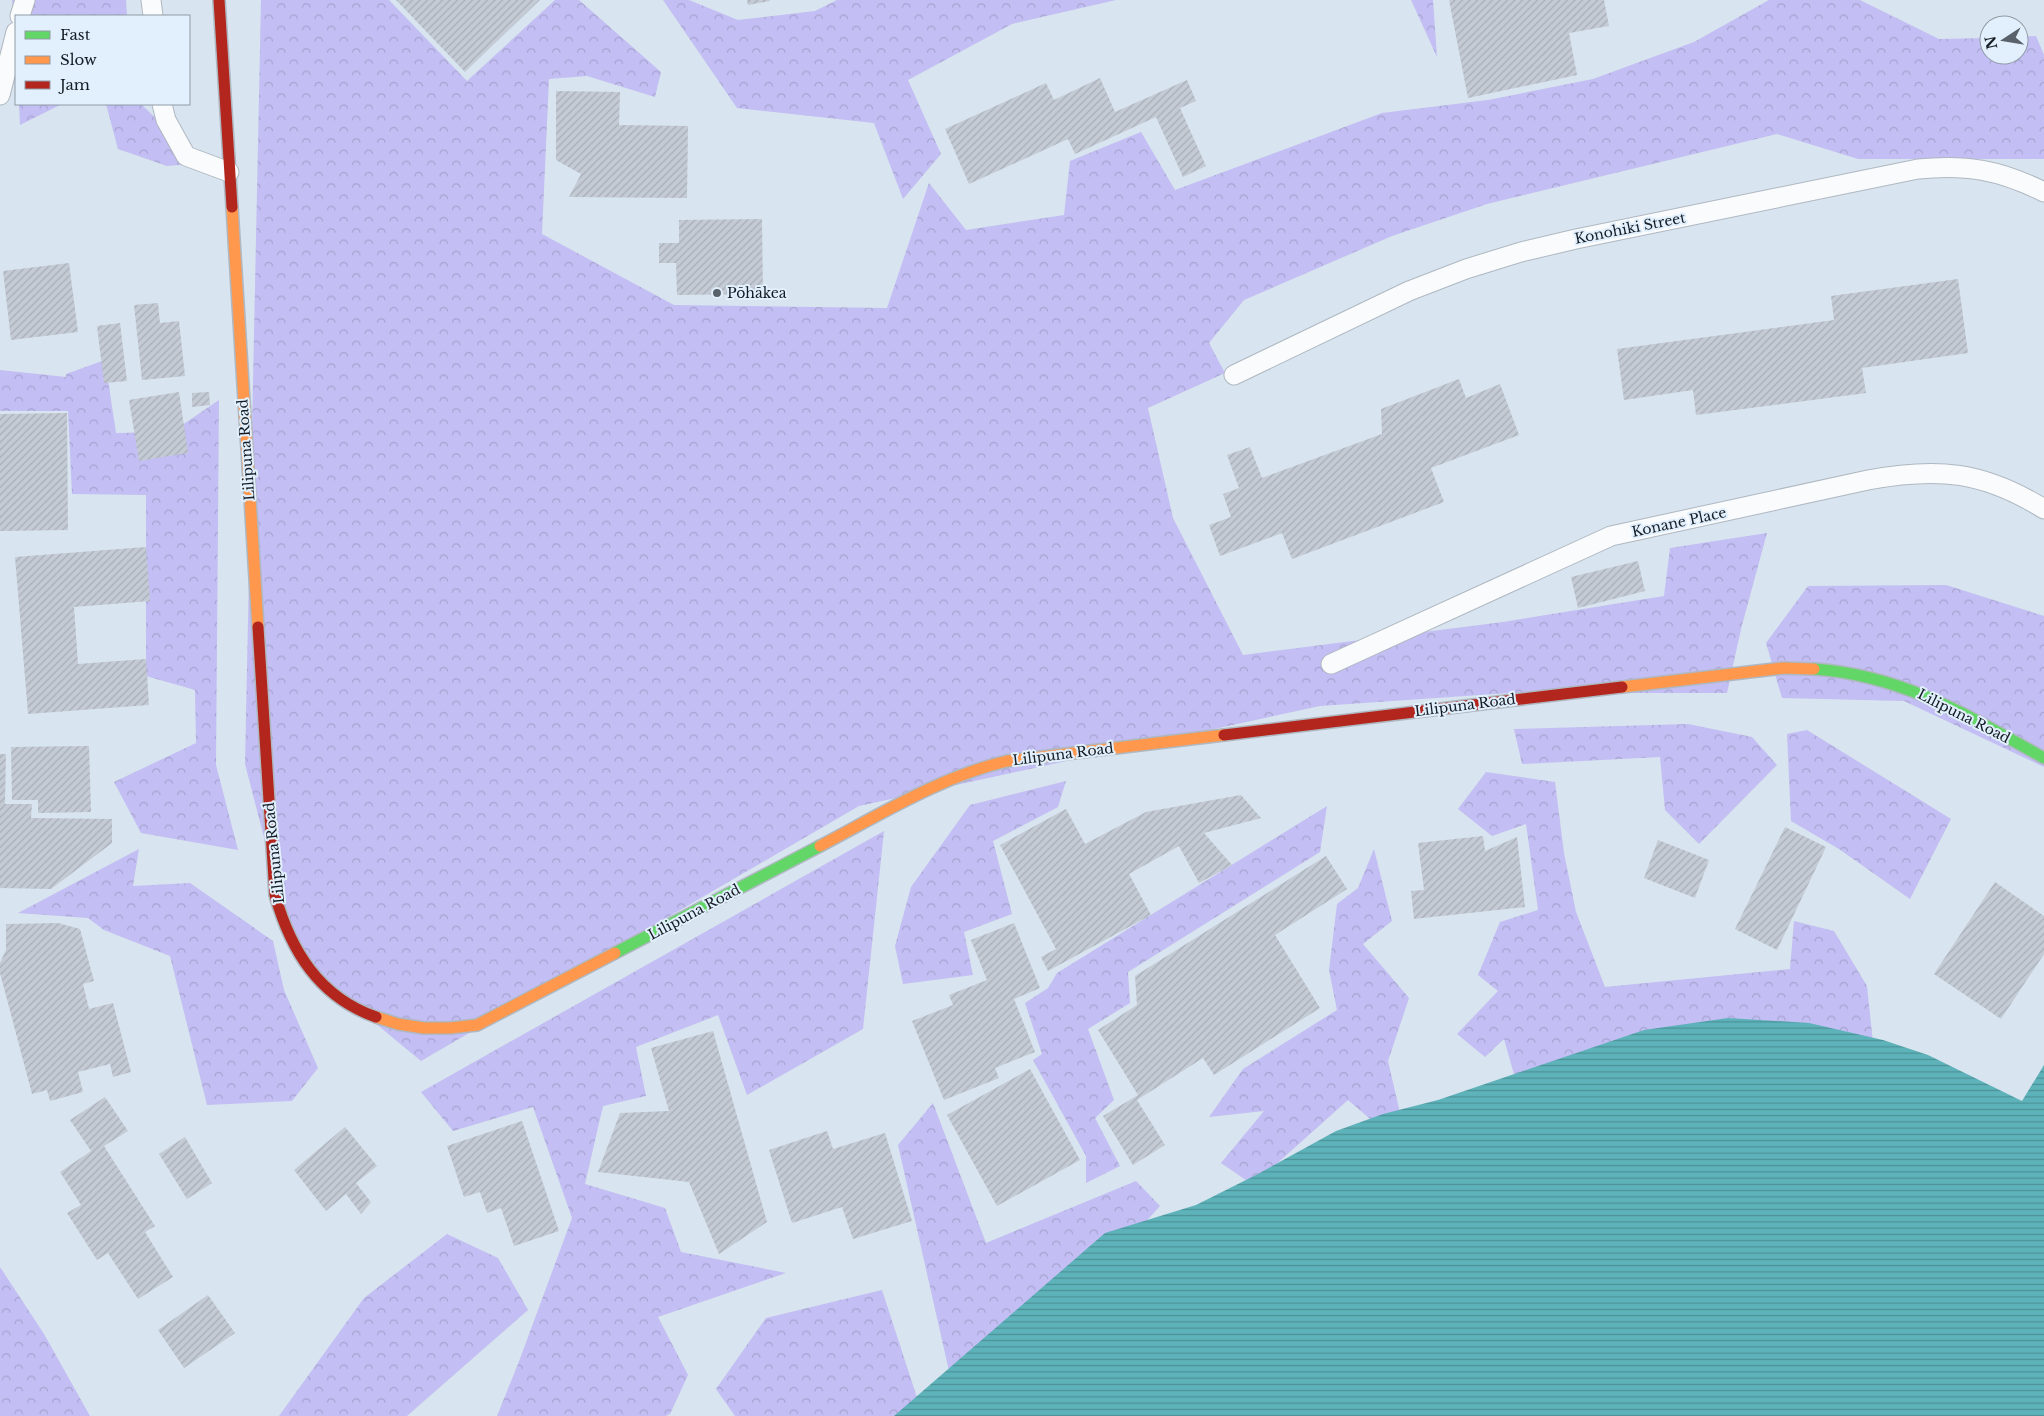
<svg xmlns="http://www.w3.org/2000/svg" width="2044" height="1416" font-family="'Libre Baskerville',serif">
	<defs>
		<pattern id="forest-crowns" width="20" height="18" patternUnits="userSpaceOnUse" patternTransform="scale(1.25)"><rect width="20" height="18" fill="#c3bef3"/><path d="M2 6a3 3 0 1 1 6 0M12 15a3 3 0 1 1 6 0" fill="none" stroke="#a7a3d0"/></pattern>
		<pattern id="water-rules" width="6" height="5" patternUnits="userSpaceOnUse" patternTransform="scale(1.25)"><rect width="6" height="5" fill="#5eb3ba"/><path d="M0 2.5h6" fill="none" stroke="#4c9197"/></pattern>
		<pattern id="building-hatch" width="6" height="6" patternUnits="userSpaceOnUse" patternTransform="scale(1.25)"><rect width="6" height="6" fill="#c4cbd5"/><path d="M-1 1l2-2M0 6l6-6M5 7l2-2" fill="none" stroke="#a8aeb7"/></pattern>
	</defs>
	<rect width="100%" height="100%" fill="#d8e4ef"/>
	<!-- forest -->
	<g fill="url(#forest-crowns)">
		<path d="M12 0H126L127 16H16V31Z"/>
		<path d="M261 0H389L467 81 555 0H579L661 72 655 97 587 76 549 79 542 234 674 305 887 308 929 183 966 230 1064 215 1070 161 1141 132 1175 190 1382 113 1488 100 1593 79 1694 42 1769 0H1860L1939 39 1989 38V55H2019V37L2036 36 2044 55V159H1858L1777 134 1487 204 1392 236 1244 300 1209 343 1225 373 1148 408 1173 518 1243 655 1503 622 1664 596 1670 548 1767 533 1741 629 1727 693H1509L1320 706 859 806 421 1061 295 957 245 764Z"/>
		<path d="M663 0H689L738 20 815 11 837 0H1116L1012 24 908 80 941 154 903 199 874 123 737 108Z"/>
		<path d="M1411 0H1433L1437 57Z"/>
		<path d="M19 104H62L20 125Z"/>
		<path d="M106 104H141L202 163 167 166 118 149Z"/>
		<path d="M105 360 116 433 172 432 219 400 216 765 238 850 141 833 114 782 196 743 195 690 146 676V495L72 494 68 411H0V370L66 377V374Z"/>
		<path d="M1946 585 2044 616V767L1904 701 1782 698 1766 643 1808 586Z"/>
		<path d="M1688 724 1752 737 1777 765 1699 844 1665 810 1660 757 1522 764 1514 729Z"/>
		<path d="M1807 730 1951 819 1910 899 1839 849 1791 821 1787 734Z"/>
		<path d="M1486 772 1555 782 1564 853 1576 912 1605 987 1790 969 1794 921 1834 931 1867 986 1874 1052 1519 1092 1504 1039 1485 1057 1457 1034 1498 991 1478 975 1500 922 1538 910 1526 824 1492 836 1458 809Z"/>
		<path d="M1066 781 1058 807 993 841 1012 914 964 932 973 975 903 984 895 946 911 887 970 805Z"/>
		<path d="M1327 806 1320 852 1128 972 1130 1003 1088 1029 1114 1100 1095 1118 1120 1166 1086 1183V1156L1033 1060 1042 1054 1025 1003 1048 988 1057 973Z"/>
		<path d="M884 831 863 1029 747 1095 718 1015 636 1047 646 1096 603 1106 585 1184 665 1208 681 1252 786 1273 658 1317 688 1375 670 1414 666 1416H497L518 1364 572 1218 533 1107 453 1131 421 1092Z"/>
		<path d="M139 849 133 886 190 883 273 941 284 990 318 1068 292 1101 207 1105 170 956 104 930 88 918 18 913Z"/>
		<path d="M1374 849 1392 921 1363 944 1409 998 1388 1061 1401 1117 1376 1124 1348 1100 1253 1185 1221 1163 1264 1111 1209 1117 1243 1069 1337 1010 1329 970 1337 904 1358 888Z"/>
		<path d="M933 1103 986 1243 1136 1181 1160 1206 1077 1298 958 1411 898 1145Z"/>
		<path d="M447 1234 498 1258 528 1310 407 1416H279L364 1298Z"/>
		<path d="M0 1267 44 1334 90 1416H0Z"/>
		<path d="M882 1290 923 1416H735L716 1389 766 1318Z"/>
	</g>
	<!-- water -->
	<path fill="url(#water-rules)" d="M1728 1018 1809 1023 1883 1040 1928 1055 2022 1101 2044 1065V1416H894L1105 1233 1196 1205 1256 1175 1336 1131 1383 1114 1438 1100 1644 1030Z"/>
	<!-- building -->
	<g fill="url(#building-hatch)">
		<path d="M396 0H540L465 72Z"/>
		<path d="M747 0H770V1L748 5Z"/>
		<path d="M1449 0H1604L1609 26 1569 33 1577 75 1468 98Z"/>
		<path d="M1100 78 1115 112 1187 80 1196 101 1180 108 1206 166 1183 177 1156 117 1075 154 1068 139 969 184 945 129 1046 83 1054 100Z"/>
		<path d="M556 91 620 92 619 125 688 126 687 198 569 197 581 174 556 160Z"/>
		<path d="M762 219 763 294 677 295 676 263H659V243H679V220Z"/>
		<path d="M69 263 78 332 11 340 3 271Z"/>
		<path d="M1958 279 1968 353 1862 368 1866 393 1696 415 1693 390 1624 400 1617 349 1834 320 1831 296Z"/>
		<path d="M158 303 160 323 179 321 185 376 142 380 134 305Z"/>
		<path d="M120 323 127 381 104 383 97 326Z"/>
		<path d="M1459 379 1466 398 1500 384 1519 435 1431 468 1444 502 1292 559 1282 533 1220 556 1209 525 1231 517 1223 494 1239 488 1227 455 1250 447 1262 478 1382 434 1381 409Z"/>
		<path d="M179 392 188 453 139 461 129 400Z"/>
		<path d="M209 392 210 405 192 407V393Z"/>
		<path d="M67 413 68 530 0 531V414Z"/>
		<path d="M146 547 150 601 74 607 78 664 146 659 149 705 28 714 15 557Z"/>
		<path d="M1638 561 1645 591 1578 608 1571 577Z"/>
		<path d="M89 746 91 812 38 813V800H12L11 747Z"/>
		<path d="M0 754H6L5 804H32L31 818 112 819V843L51 889 0 888Z"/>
		<path d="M1241 795 1261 818 1204 833 1232 865 1199 883 1179 846 1129 874 1151 915 1048 971 1041 957 1056 949 1000 845 1066 809 1085 844 1146 812Z"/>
		<path d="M1785 827 1826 847 1777 950 1735 929Z"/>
		<path d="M1483 836 1485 851 1517 837 1525 907 1414 919 1411 891 1424 890 1418 843Z"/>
		<path d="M1658 840 1709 860 1695 898 1644 878Z"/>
		<path d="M1326 856 1347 889 1275 935 1320 1008 1214 1075 1203 1058 1137 1100 1165 1145 1133 1165 1103 1116 1138 1095 1098 1030 1137 1005 1135 976Z"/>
		<path d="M1995 882 2044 916V954L2001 1019 1934 974Z"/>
		<path d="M58 923 80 929 94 981 83 984 89 1009 113 1003 131 1072 113 1077 110 1064 78 1072 83 1092 50 1101 47 1090 32 1094 0 973V963L6 950V924Z"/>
		<path d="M1014 923 1040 988 1014 999 1035 1052 995 1068 999 1078 944 1100 912 1021 953 1005 949 995 987 980 971 940Z"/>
		<path d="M713 1031 767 1222 719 1254 689 1182 598 1172 620 1113 669 1111 651 1048Z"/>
		<path d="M1030 1069 1080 1160 997 1206 947 1115Z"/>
		<path d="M105 1097 128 1131 104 1146 155 1226 145 1232 173 1277 138 1299 108 1253 97 1260 67 1213 81 1205 60 1172 91 1151 70 1120Z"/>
		<path d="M522 1121 559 1231 514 1246 501 1208 487 1213 480 1192 464 1197 447 1146Z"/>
		<path d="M345 1127 377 1166 356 1183 371 1202 361 1214 346 1194 326 1211 294 1170Z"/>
		<path d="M827 1131 833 1149 885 1133 912 1221 853 1239 842 1207 792 1223 769 1150Z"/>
		<path d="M185 1137 212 1183 187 1199 159 1154Z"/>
		<path d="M208 1295 235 1333 184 1368 158 1330Z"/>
	</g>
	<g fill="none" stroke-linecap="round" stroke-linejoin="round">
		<defs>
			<g id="lane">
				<path d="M151 0 153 16"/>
				<path d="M20 16 25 0"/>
				<path d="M0 95 16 32"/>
				<path d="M162 104 166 120 186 156 229 172"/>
				<path d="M1234 375 1409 291 1466 269 1521 252 1576 239 1918 169C1966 164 2000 170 2044 192"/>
				<path d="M1331 664 1611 536 1868 480C1937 467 1983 471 2044 509"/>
			</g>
			<g id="fast">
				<path d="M1814 669C1902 675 1969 716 2044 758"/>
				<path d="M615 953 820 846"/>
			</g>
			<g id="slow">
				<path d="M232 207 258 627"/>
				<path d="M1622 687 1783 668 1814 669"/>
				<path d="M820 846C881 814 940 777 1007 761L1224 735"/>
				<path d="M376 1017 398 1024 424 1028H450L477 1025 615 953"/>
			</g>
			<g id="jam">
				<path d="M219 0 232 207"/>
				<path d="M258 627 275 895C291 951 319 997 376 1017"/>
				<path d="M1224 735 1622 687"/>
			</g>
		</defs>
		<!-- lane casing -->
		<use href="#lane" stroke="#afb8c1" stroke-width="21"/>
		<!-- fast casing -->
		<use href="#fast" stroke="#afb8c1" stroke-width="14"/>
		<!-- slow casing -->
		<use href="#slow" stroke="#afb8c1" stroke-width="14"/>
		<!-- jam casing -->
		<use href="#jam" stroke="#afb8c1" stroke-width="14"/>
		<!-- lane -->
		<use href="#lane" stroke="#f9fbfd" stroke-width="19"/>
		<!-- fast -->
		<use href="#fast" stroke="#63d668" stroke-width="11"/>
		<!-- slow -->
		<use href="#slow" stroke="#ff974d" stroke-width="11"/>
		<!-- jam -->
		<use href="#jam" stroke="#b3261e" stroke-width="11"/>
	</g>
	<!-- markers -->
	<circle fill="#59626b" stroke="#e2f0fd" stroke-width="2" cx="717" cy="293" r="5"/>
	<g text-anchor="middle" stroke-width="4" stroke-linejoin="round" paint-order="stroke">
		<!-- street labels -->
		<g font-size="14" fill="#141c24" stroke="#e2f0fd">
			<text transform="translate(1630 228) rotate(-11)" y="5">Konohiki Street</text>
			<text transform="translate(246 450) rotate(-94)" y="5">Lilipuna Road</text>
			<text transform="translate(1679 522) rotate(-12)" y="5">Konane Place</text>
			<text transform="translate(1465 705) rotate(-7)" y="5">Lilipuna Road</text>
			<text transform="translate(1964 716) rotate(27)" y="5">Lilipuna Road</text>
			<text transform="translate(1063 754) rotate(-7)" y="5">Lilipuna Road</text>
			<text transform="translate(274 853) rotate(-96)" y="5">Lilipuna Road</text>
			<text transform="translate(694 912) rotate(-28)" y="5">Lilipuna Road</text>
		</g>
		<!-- poi labels -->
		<g font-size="14" fill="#141c24" stroke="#e2f0fd" text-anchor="start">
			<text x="727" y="298">Pōhākea</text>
		</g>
	</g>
	<!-- legend -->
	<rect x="15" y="15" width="175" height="90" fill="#e2f0fd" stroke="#909ba6"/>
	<rect x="25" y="31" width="25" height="8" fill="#63d668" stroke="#909ba6"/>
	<text x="60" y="40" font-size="15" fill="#141c24">Fast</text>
	<rect x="25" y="56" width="25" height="8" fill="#ff974d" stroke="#909ba6"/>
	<text x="60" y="65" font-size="15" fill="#141c24">Slow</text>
	<rect x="25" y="81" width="25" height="8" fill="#b3261e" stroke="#909ba6"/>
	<text x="60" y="90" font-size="15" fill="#141c24">Jam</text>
	<!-- north arrow -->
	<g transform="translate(2004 40) rotate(258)"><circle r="24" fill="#e2f0fd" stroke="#909ba6"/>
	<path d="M0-4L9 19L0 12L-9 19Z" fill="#59626b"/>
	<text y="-8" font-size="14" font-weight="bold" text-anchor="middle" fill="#141c24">N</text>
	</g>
</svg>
